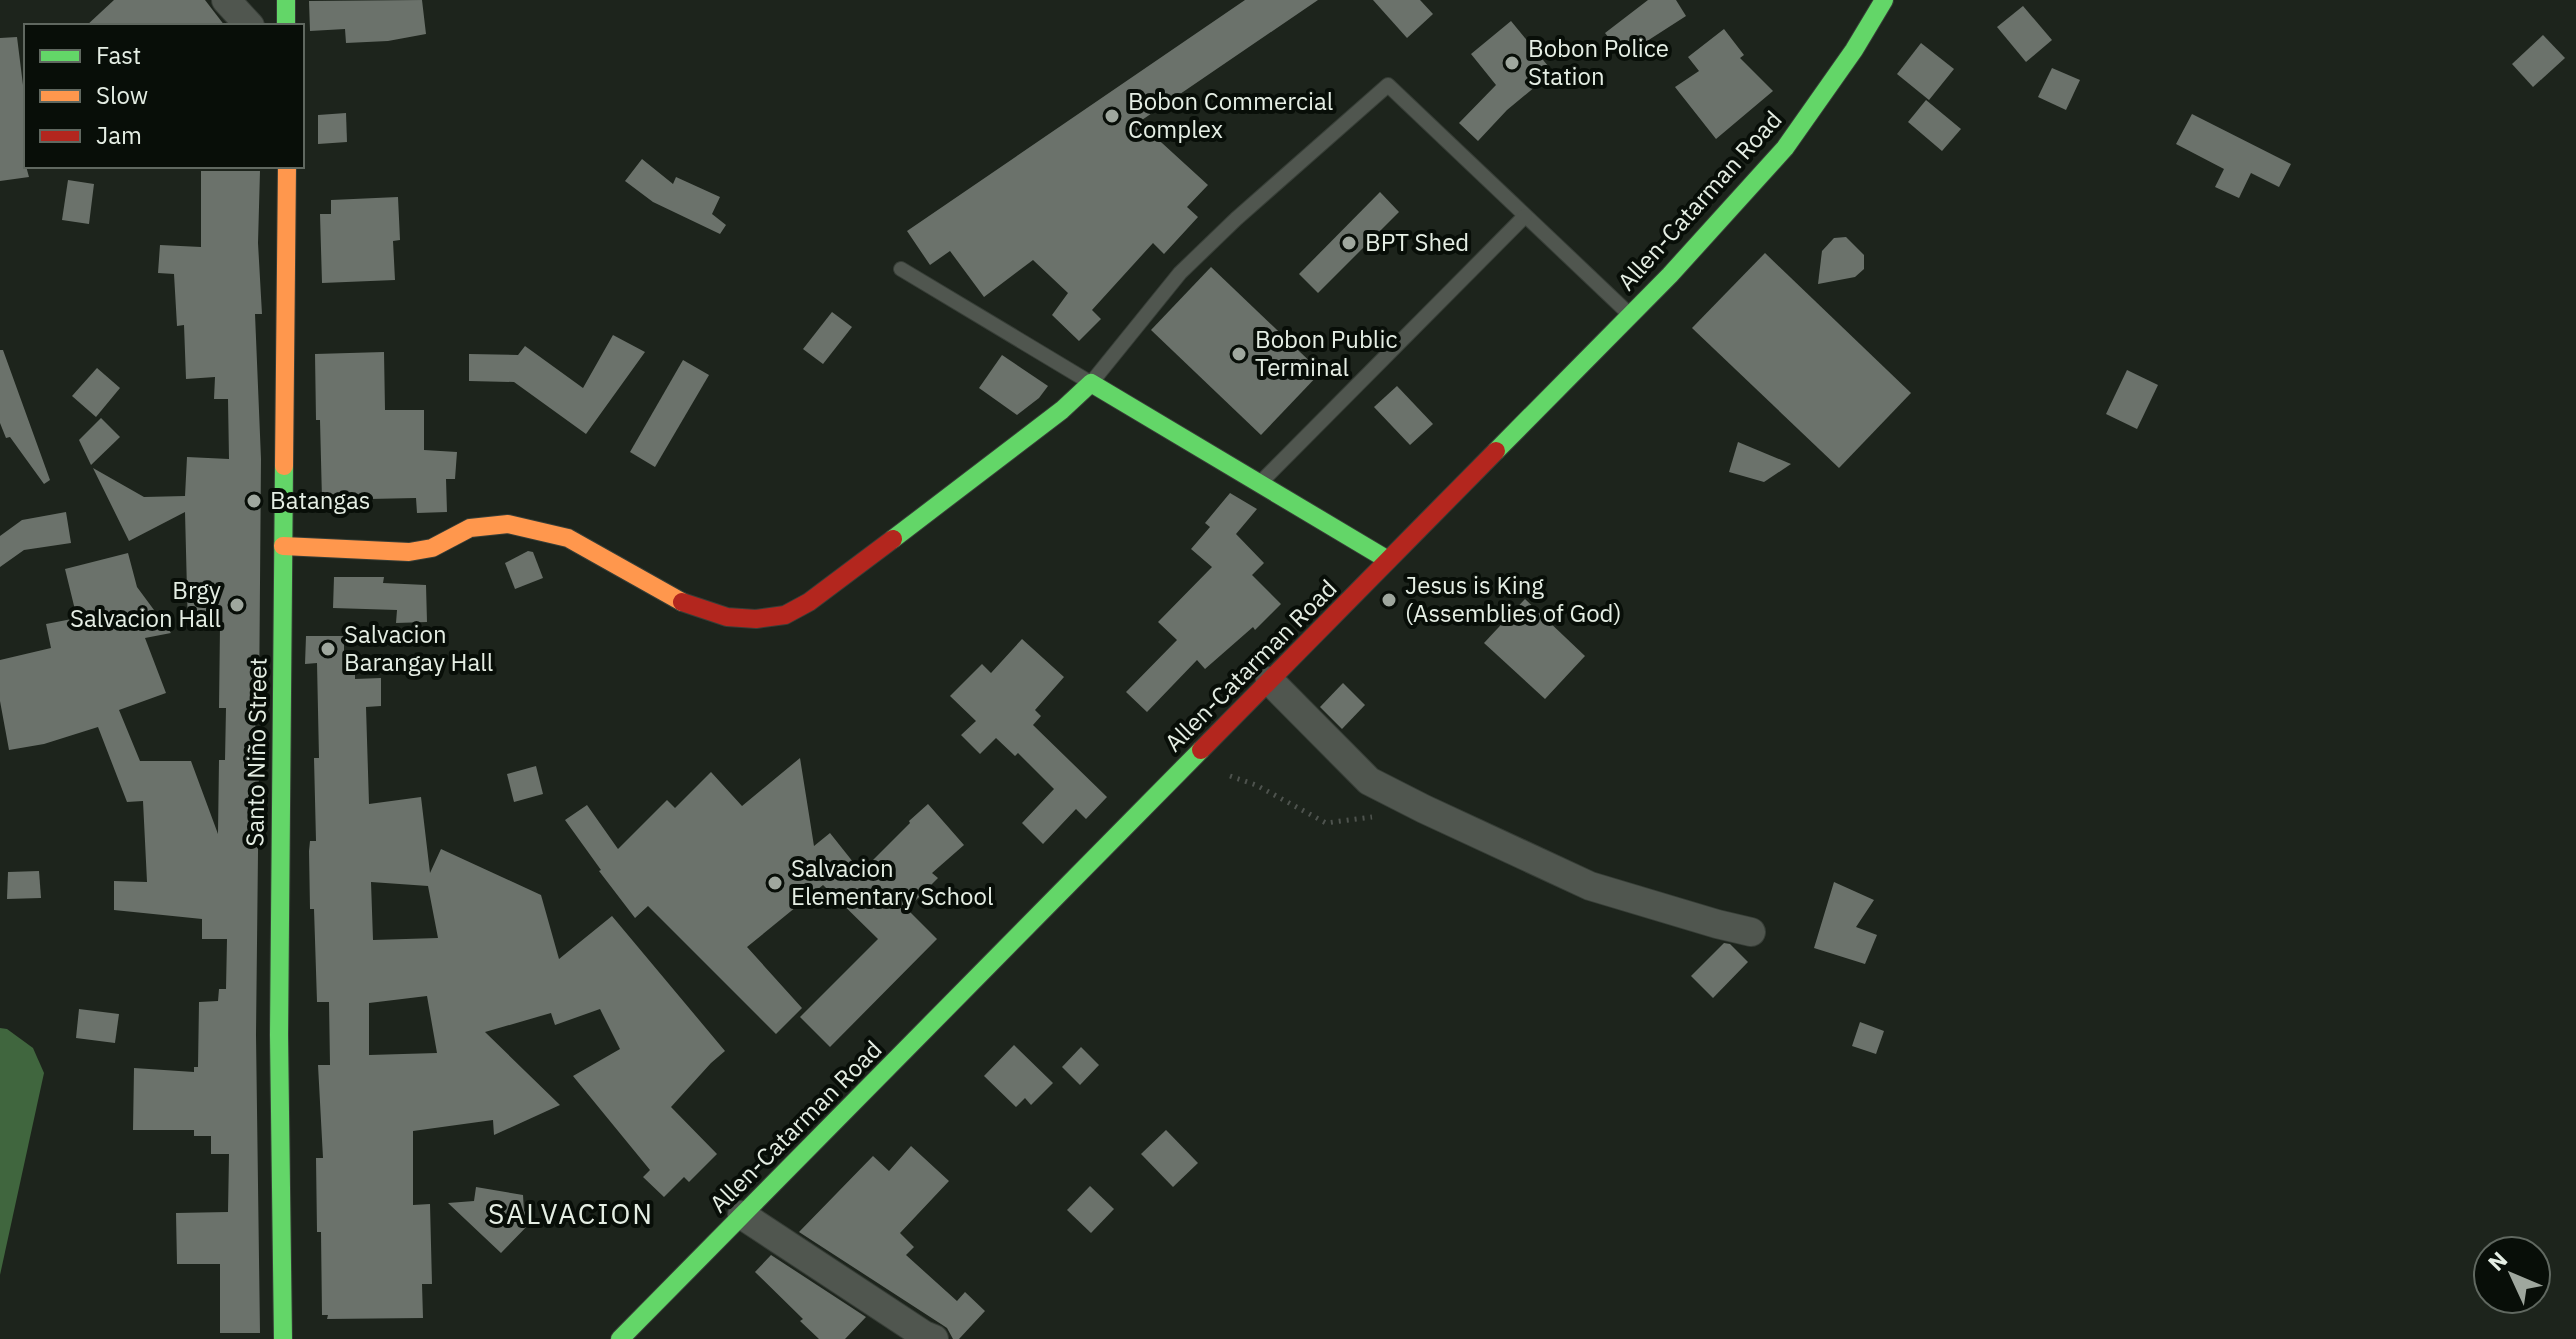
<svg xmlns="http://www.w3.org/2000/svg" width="2576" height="1339" font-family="'IBM Plex Sans',sans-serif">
	<rect width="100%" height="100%" fill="#1d241c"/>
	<!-- water -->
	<path fill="#40663e" d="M0 1028 7 1029 33 1048 44 1073 0 1275Z"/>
	<!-- building -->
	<g fill="#6b726b" fill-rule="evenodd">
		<path d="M114 0H205L225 26H86Z"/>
		<path d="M422 0 426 34 388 41 346 43 345 29 310 31 309 1Z"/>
		<path d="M1245 0H1318L1139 122 1208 185 1187 207 1198 217 1164 254 1153 243 1092 310 1101 319 1079 341 1052 315 1068 293 1033 260 984 297 950 251 930 265 907 231Z"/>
		<path d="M1373 0H1420L1433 14 1407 38Z"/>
		<path d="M1648 0H1676L1686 16 1644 43 1625 58 1605 33Z"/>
		<path d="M2023 6 2052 40 2026 62 1997 27Z"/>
		<path d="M1511 21 1553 72 1507 110 1478 141 1459 123 1496 85 1471 54Z"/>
		<path d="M1724 29 1744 55 1740 58 1773 91 1716 139 1675 87 1699 71 1688 57Z"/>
		<path d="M2543 35 2565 58 2533 87 2512 64Z"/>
		<path d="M17 37 26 109V166L29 177 0 181V38Z"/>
		<path d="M1921 43 1954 69 1929 100 1897 74Z"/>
		<path d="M2052 68 2080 80 2066 110 2038 97Z"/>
		<path d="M1926 100 1961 129 1942 151 1908 122Z"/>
		<path d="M346 113 347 142 318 144V115Z"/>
		<path d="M2192 114 2291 164 2279 187 2251 173 2239 198 2215 187 2224 169 2176 144Z"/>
		<path d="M642 159 673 184 676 177 720 197 712 214 726 225 720 234 653 202 625 181Z"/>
		<path d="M201 171H260L258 243 262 314H255L261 459 259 708H256L254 762H259L256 1035 260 1333H220V1264H177L176 1213 228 1212 229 1154H211V1136H194V1130H133L134 1068 194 1072V1067H198L199 1002 218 1001 219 989H226L227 939H202V919L114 910V881L147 882 143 801 127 802 98 727 44 744 9 750 0 701V660L51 648 46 624 77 618 65 569 128 553 137 587 171 633 145 638 166 693 119 710 140 761H191L218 834 219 760H225L226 708H219L220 625 188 630 185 512 129 541 93 468 144 497 185 496 187 457 229 459 228 399H214L215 377 186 379 184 325 177 326 174 274 158 273 160 245 201 247Z"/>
		<path d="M68 180 94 184 89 224 62 220Z"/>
		<path d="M1380 192 1399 212 1318 293 1299 274Z"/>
		<path d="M398 197 400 240 393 241 395 280 322 283 320 214H331V200Z"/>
		<path d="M1846 237 1864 255V269L1855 277 1818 284 1822 251 1834 238Z"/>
		<path d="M1765 253 1911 393 1839 468 1692 328Z"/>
		<path d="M1211 267 1321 372 1261 435 1151 330Z"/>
		<path d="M832 312 852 327 823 364 803 349Z"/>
		<path d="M613 335 645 352 586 434 514 382 469 381V354L518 355 525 346 583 388Z"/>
		<path d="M0 350H3L50 480 44 484 10 437 6 438 0 423Z"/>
		<path d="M384 352 385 410H424V450L457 452 455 479H446L447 512 417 513 416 498 322 500 320 420H316L315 354Z"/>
		<path d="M1002 355 1048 386 1039 398 1017 415 979 388Z"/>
		<path d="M683 360 709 375 655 467 630 452Z"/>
		<path d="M97 368 120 388 96 417 72 396Z"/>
		<path d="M2127 370 2158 385 2137 429 2106 414Z"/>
		<path d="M1397 386 1433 424 1410 445 1374 407Z"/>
		<path d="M101 418 120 437 91 465 79 440Z"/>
		<path d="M1738 442 1791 464 1764 482 1729 472Z"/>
		<path d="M1230 493 1257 509 1236 534 1264 563 1252 575 1281 604 1255 630 1253 627 1205 669 1197 660 1147 712 1126 692 1177 640 1158 622 1212 567 1191 549 1210 527 1205 523Z"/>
		<path d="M66 512 71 543 24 550 0 567V536L22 520Z"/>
		<path d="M528 551 533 552 543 578 515 589 505 563Z"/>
		<path d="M334 577H384L383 583 426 585 427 622 396 623 397 610 333 608Z"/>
		<path d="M1525 599 1585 656 1545 699 1484 643Z"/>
		<path d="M306 636H344V673H355V679L381 678V706L366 707 369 804 421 797 430 873 441 849 541 895 559 959 612 916 725 1051 711 1063 671 1107 717 1154 689 1182 684 1177 664 1197 643 1177 650 1170 573 1076 620 1049 600 1009 555 1025 551 1013 485 1032 560 1105 494 1135 493 1120 413 1131V1205L430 1204 432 1284H422L423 1318 327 1319 328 1315H322L321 1232H317L316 1158H323L318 1065H330L329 1002H317L314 909H310L309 851 310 841H316L314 758H319L317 663 305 664ZM371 882 428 886 438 938 373 940ZM427 996 437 1053 369 1055V1003Z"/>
		<path d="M1022 639 1064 677 1035 710 1041 716 1033 725 1107 797 1086 819 1076 809 1043 844 1022 823 1054 789 1018 753 1015 756 996 738 980 754 961 735 976 721 950 696 982 664 991 673Z"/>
		<path d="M1343 683 1365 705 1342 729 1320 707Z"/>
		<path d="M800 758 814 846 830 833 861 872 910 823 909 821 928 804 964 845 932 873 938 878 907 909 937 939 830 1047 800 1017 878 939 823 885 747 947 802 1008 776 1034 648 906 635 918 599 871 601 870 565 820 587 805 618 849 667 800 675 808 711 772 742 806Z"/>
		<path d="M536 766 543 794 514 802 507 774Z"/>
		<path d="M39 871 41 898 7 899 8 872Z"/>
		<path d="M1834 882 1874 900 1856 927 1877 935 1865 964 1814 948Z"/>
		<path d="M1724 943 1730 944 1748 962 1713 998 1691 976Z"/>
		<path d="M79 1009 119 1014 115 1043 76 1038Z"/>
		<path d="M1860 1022 1884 1031 1876 1054 1852 1046Z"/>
		<path d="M1014 1045 1053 1083 1031 1105 1025 1098 1016 1107 984 1076Z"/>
		<path d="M1081 1047 1099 1065 1080 1085 1062 1067Z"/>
		<path d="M1166 1130 1198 1163 1173 1187 1141 1154Z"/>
		<path d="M911 1146 949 1181 900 1233 914 1247 906 1255 957 1301 965 1292 985 1311 959 1339H953L947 1328 941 1324 799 1232 873 1156 889 1171Z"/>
		<path d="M1090 1186 1114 1209 1091 1233 1067 1210Z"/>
		<path d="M476 1187 523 1195 524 1211 533 1220 501 1253 448 1203 474 1201Z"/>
		<path d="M771 1255 866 1317 845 1339H819L800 1321 803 1319 755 1272Z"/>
	</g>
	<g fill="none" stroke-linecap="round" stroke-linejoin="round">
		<defs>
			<g id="lane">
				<path d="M901 269 1091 383 1180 273 1236 219 1388 85 1627 312"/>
				<path d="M1263 480 1525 216"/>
			</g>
			<g id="street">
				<path d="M226 0 250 26"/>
				<path d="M1270 681 1369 781 1424 809 1590 886 1717 924 1751 932"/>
				<path d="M742 1215 924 1335 934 1339"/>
			</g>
			<g id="fast">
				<path d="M286 0V26"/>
				<path d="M1496 451 1670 275 1785 148 1854 50 1884 0"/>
				<path d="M893 539 1062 410 1091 383 1388 560"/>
				<path d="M283 1339 279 1035 284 466"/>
				<path d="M620 1339 1201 750"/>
			</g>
			<g id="slow">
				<path d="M284 466 287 166"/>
				<path d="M283 546 409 552 432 548 470 528 508 524 568 538 682 602"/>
			</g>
			<g id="jam">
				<path d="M682 602 727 617 756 619 785 615 809 602 893 539"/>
				<path d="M1201 750 1496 451"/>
			</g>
		</defs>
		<!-- lane casing -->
		<use href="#lane" stroke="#373e37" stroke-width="16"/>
		<!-- street casing -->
		<use href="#street" stroke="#373e37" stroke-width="30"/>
		<!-- fast casing -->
		<use href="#fast" stroke="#373e37" stroke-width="20"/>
		<!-- slow casing -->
		<use href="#slow" stroke="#373e37" stroke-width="20"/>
		<!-- jam casing -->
		<use href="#jam" stroke="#373e37" stroke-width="20"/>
		<!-- path -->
		<path stroke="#4e534e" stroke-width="5" stroke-dasharray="2 6" stroke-linecap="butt" d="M1230 776 1256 785 1326 823 1372 817"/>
		<!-- lane -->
		<use href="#lane" stroke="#50564f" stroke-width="14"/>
		<!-- street -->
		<use href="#street" stroke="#50564f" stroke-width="28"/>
		<!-- fast -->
		<use href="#fast" stroke="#63d668" stroke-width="18"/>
		<!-- slow -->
		<use href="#slow" stroke="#ff974d" stroke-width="18"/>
		<!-- jam -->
		<use href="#jam" stroke="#b3261e" stroke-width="18"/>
	</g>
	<!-- markers -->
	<g fill="#9fa79e" stroke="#080e08" stroke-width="3">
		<circle cx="1512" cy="63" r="8"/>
		<circle cx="1112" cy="116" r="8"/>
		<circle cx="1349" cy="243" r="8"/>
		<circle cx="1239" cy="354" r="8"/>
		<circle cx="254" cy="501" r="8"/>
		<circle cx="1389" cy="600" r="8"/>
		<circle cx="237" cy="605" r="8"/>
		<circle cx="328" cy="649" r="8"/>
		<circle cx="775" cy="883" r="8"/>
	</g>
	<g text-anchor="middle" stroke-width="8" stroke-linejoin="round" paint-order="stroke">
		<!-- poi labels -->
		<g font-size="24" fill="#e5eee4" stroke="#080e08" text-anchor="start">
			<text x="1528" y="57">Bobon Police<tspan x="1528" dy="28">Station</tspan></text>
			<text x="1128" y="110">Bobon Commercial<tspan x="1128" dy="28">Complex</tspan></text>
			<text x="1365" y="251">BPT Shed</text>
			<text x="1255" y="348">Bobon Public<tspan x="1255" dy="28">Terminal</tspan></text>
			<text x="270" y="509">Batangas</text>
			<text x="1405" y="594">Jesus is King<tspan x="1405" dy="28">(Assemblies of God)</tspan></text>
			<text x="221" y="599" text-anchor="end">Brgy<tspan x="221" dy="28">Salvacion Hall</tspan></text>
			<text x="344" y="643">Salvacion<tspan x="344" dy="28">Barangay Hall</tspan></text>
			<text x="791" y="877">Salvacion<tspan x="791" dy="28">Elementary School</tspan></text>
		</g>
		<!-- street labels -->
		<g font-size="24" fill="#e5eee4" stroke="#080e08">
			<text transform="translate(1700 201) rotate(-48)" y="8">Allen-Catarman Road</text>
			<text transform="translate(1251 666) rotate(-45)" y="8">Allen-Catarman Road</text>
			<text transform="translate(257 752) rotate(-89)" y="8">Santo Niño Street</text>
			<text transform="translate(796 1127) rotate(-45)" y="8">Allen-Catarman Road</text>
		</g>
		<!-- quarter labels -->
		<g font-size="28" letter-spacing="2" fill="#e5eee4" stroke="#080e08">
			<text x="571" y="1224">SALVACION</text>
		</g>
	</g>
	<!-- legend -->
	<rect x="24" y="24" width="280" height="144" fill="#080e08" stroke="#606860" stroke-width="2"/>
	<rect x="40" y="50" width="40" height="12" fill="#63d668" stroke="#606860" stroke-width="2"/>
	<text x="96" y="64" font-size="24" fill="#e5eee4">Fast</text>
	<rect x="40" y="90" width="40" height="12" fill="#ff974d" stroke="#606860" stroke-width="2"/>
	<text x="96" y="104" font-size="24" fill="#e5eee4">Slow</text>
	<rect x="40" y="130" width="40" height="12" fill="#b3261e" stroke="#606860" stroke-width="2"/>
	<text x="96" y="144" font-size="24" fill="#e5eee4">Jam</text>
	<!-- north arrow -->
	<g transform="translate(2512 1275) rotate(314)"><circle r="38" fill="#080e08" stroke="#606860" stroke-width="2"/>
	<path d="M0-6L14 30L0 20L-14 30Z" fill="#9fa79e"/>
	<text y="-12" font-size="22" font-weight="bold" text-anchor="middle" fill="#e5eee4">N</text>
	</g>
</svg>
